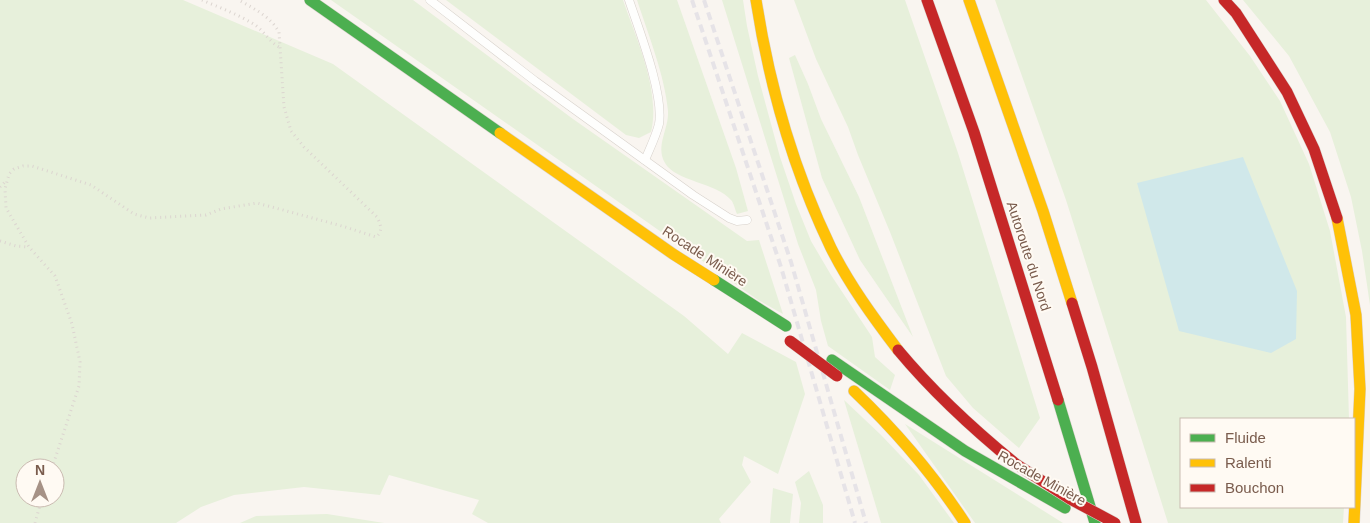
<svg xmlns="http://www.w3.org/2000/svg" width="1370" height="523" font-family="Arial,sans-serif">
	<rect width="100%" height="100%" fill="#f9f5f0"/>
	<!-- green -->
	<g fill="#e7f0db" fill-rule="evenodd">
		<path d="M0 0H183L333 64 684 316 728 354 742 333 796 362 805 394 778 474 744 456 742 465 751 482 719 519 721 523H488L472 514 479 500 389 475 380 495 304 487 234 495 201 507 176 523H0ZM25 468H55V498H25Z"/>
		<path d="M331 0H413L573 119 747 241 759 240 783 314 758 300Z"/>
		<path d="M446 0H623C636 38 661 92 651 132L639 138 626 135Z"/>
		<path d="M637 0H677L736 168 748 211 737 214C735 210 734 203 731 200 717 183 675 181 665 163 655 145 669 130 668 111 665 76 648 34 637 0Z"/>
		<path d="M722 0H743L747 26 758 76 780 157 796 204 811 241 831 275 872 337 875 357 895 375 890 390 828 346 821 321 816 290 798 244Z"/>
		<path d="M794 0H905L958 153 1040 418 1019 448 973 408 946 376 890 232 858 155 848 127 816 59Z"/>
		<path d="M995 0H1206L1250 56 1280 101 1309 164 1330 231 1346 317 1349 419H1181V507H1344L1343 523H1168L1066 200Z"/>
		<path d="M1243 0H1370V305L1362 251 1351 197 1330 132 1289 56Z"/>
		<path d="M795 55 808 84 821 119 859 197 913 337 860 260 822 178 789 58Z"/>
		<path d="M844 400 881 435 919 475 954 523H881Z"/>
		<path d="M905 424 1063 523H975Z"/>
		<path d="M809 471 823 505V523H799L801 503 795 482Z"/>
		<path d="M773 488 793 494 790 523H770Z"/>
		<path d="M327 514 384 523H240L256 516Z"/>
	</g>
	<!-- water -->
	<path fill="#d0e8ea" d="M1243 157 1297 291 1296 339 1271 353 1179 331 1137 183Z"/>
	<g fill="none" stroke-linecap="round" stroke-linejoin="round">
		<defs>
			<g id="lane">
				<path d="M430 0 535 81 693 195 729 218 737 221 747 220"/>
				<path d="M629 0C639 30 664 94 659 124 656 136 650 148 645 160"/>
			</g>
			<g id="fast">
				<path d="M310 0 500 133"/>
				<path d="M714 280 786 326"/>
				<path d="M832 360 965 451 1065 508"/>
				<path d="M1058 400 1095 523"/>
			</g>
			<g id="slow">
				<path d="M756 0C769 84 794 171 831 248 849 284 873 317 898 350"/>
				<path d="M969 0 1043 211 1072 303"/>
				<path d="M500 133 673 254 714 280"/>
				<path d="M1337 218 1356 315 1360 389 1354 523"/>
				<path d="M854 391C896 431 933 474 965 523"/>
			</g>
			<g id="jam">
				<path d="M927 0 974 132 1058 400"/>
				<path d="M1224 0 1236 13 1287 92 1314 149 1337 218"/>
				<path d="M1072 303 1092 367 1136 523"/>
				<path d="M898 350C933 392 973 429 1016 464"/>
			</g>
		</defs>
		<!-- lane casing -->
		<use href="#lane" stroke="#d7d1cb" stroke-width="9"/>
		<!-- fast casing -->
		<use href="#fast" stroke="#dad1cc" stroke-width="12"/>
		<!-- slow casing -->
		<use href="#slow" stroke="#dad1cc" stroke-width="12"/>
		<!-- jam casing -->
		<use href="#jam" stroke="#dad1cc" stroke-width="12"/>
		<!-- path -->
		<g stroke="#dcd5d0" stroke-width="3" stroke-dasharray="1 4" stroke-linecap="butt">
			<path d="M202 0C218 7 240 15 255 25 265 32 270 43 281 48"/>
			<path d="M0 187 6 181"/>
			<path d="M0 241 16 246 29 247"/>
			<path d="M52 468 79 386 80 362 72 324 55 276 29 247 6 208 5 189 9 174 14 169 23 166H32L91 185 134 214 149 218 206 215 221 209 257 203 342 226 376 237C383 231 381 225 377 217L304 147 291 131 284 107 279 32C270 16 254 9 239 0"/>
			<path d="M35 523 42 498"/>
		</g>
		<!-- lane -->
		<use href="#lane" stroke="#fefefd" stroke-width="8"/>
		<!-- fast -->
		<use href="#fast" stroke="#4caf50" stroke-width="11"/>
		<!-- slow -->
		<use href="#slow" stroke="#ffc107" stroke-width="11"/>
		<!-- jam -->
		<use href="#jam" stroke="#c62828" stroke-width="11"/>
		<!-- rail -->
		<g stroke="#e6e3e7" stroke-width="4" stroke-dasharray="8 5" stroke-linecap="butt">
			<path d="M692 0 781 267 855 523"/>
			<path d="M704 0 791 262 866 523"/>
		</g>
		<defs>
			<g id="jam-bridge">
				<path d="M790 341 837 376"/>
				<path d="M1016 464 1070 499 1115 523"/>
			</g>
		</defs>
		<!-- jam-bridge casing -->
		<use href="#jam-bridge" stroke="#dad1cc" stroke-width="12" stroke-linecap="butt"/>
		<!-- jam-bridge -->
		<use href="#jam-bridge" stroke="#c62828" stroke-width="11"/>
	</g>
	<g text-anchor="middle" stroke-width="4" stroke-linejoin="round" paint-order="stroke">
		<!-- street labels -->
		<g font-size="14" fill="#7a5c4d" stroke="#fffaf3">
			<text transform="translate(705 256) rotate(33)" y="5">Rocade Minière</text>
			<text transform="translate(1029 256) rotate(72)" y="5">Autoroute du Nord</text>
			<text transform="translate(1042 478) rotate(29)" y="5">Rocade Minière</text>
		</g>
	</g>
	<!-- legend -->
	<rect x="1180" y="418" width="175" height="90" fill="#fffaf3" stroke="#cabbb1"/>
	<rect x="1190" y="434" width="25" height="8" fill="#4caf50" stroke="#cabbb1"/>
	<text x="1225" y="443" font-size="15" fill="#7a5c4d">Fluide</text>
	<rect x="1190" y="459" width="25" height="8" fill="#ffc107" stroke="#cabbb1"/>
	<text x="1225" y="468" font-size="15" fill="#7a5c4d">Ralenti</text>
	<rect x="1190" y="484" width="25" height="8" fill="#c62828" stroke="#cabbb1"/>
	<text x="1225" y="493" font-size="15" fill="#7a5c4d">Bouchon</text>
	<!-- north arrow -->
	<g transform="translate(40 483)"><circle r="24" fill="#fffaf3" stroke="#cabbb1"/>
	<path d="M0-4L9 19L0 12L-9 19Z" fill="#a69286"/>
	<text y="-8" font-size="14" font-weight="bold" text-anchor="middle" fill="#7a5c4d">N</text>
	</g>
</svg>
